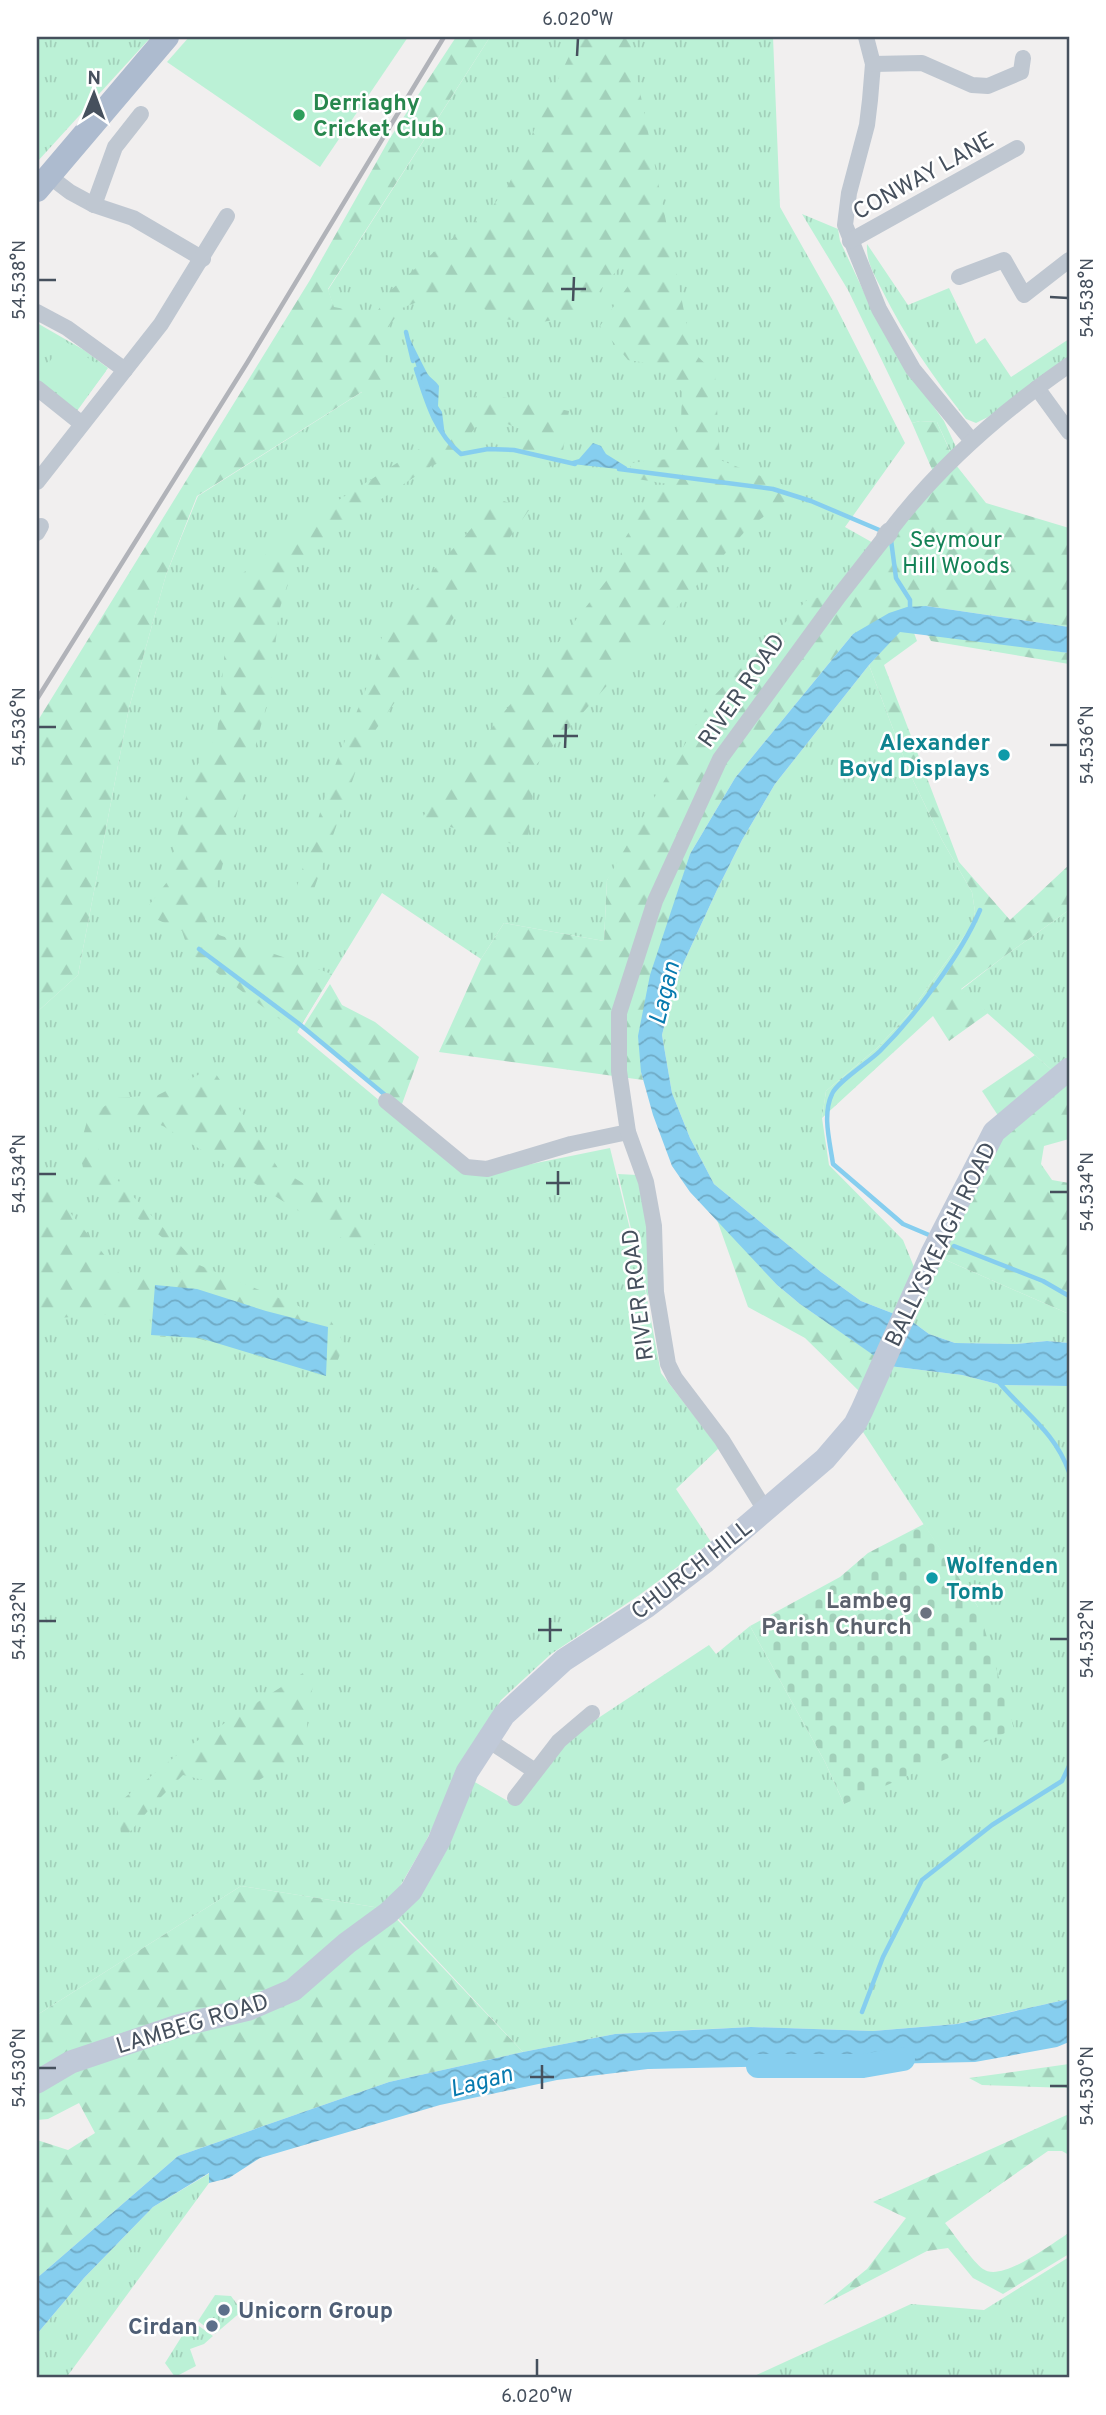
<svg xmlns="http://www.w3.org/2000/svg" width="1106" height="2415" font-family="Overpass,sans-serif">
	<defs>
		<pattern id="grass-tufts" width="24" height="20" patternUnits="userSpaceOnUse" patternTransform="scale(1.75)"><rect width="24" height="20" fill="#bbf1d6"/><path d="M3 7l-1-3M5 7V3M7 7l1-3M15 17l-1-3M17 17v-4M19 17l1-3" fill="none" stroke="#a2d0ba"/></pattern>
		<pattern id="forest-firs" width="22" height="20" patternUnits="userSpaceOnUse" patternTransform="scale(1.75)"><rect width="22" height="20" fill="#bbf1d6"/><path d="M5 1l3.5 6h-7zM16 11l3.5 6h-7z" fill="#a2d0ba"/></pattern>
		<pattern id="cemetery-stones" width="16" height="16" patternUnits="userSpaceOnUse" patternTransform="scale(1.75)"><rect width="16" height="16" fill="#bbf1d6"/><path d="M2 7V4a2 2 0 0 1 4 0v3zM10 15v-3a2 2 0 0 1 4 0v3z" fill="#a2d0ba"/></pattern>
		<pattern id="water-waves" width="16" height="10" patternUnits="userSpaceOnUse" patternTransform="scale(1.75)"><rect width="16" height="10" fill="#86ceef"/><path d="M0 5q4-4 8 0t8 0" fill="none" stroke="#6faac5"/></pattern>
	</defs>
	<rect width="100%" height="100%" fill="#f1efef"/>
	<!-- grass -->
	<g fill="url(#grass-tufts)">
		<path d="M37 37H151L37 162Z"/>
		<path d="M490 37H773L780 207 833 301 905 443 845 527 875 544 607 880 604 941 504 923 481 959 382 893 297 1032 463 1170 487 1173 610 1148 646 1294 661 1373 719 1448 676 1489 711 1542 638 1596 551 1654 501 1700 458 1776 425 1843 387 1909 241 1886 37 2015V1012L78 975 129 708 166 575 198 496 362 392 328 290Z"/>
		<path d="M802 214 838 229 840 241 877 320 898 357 944 421 957 449 951 453 937 422 920 421 912 423 848 290Z"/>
		<path d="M867 244 908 305 949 288 976 344 985 338 1011 377 1069 339V358L988 417 976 423 966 419C934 378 905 337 882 290 874 274 866 262 867 244Z"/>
		<path d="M37 323 84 350 108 368 77 411 37 379Z"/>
		<path d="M869 665 910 774 942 840 972 892 975 912 970 928 908 1015 877 1048 826 1091 822 1118 829 1165 903 1240 914 1267 939 1257 1069 1314V1343L1047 1341 1016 1344 955 1343 929 1334 910 1320 861 1301 821 1272 714 1184 690 1138 672 1093 662 1035 672 995 683 964 717 890 742 840 775 784Z"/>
		<path d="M1069 910V1059L1054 1072 961 990 1002 958Z"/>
		<path d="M618 1174 637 1175C649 1214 652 1258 648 1300Z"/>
		<path d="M889 1366 962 1375 1001 1385 1069 1386V1999L956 2024 873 2031 751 2027 689 2030 615 2034 523 2052 394 1914 473 1781 515 1805 574 1734 709 1645 716 1654 750 1626 825 1762 844 1804 978 1607 861 1429Z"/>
		<path d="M210 2173 209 2183 66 2378H37V2334L84 2278 153 2207Z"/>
		<path d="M1069 2257V2378H750L911 2304 984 2310Z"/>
		<path d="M215 2295 231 2296 242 2311 215 2334 198 2321Z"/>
		<path d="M196 2324 213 2336 204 2344 190 2349 196 2366 175 2377 165 2363 187 2328 192 2330Z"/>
	</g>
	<!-- forest -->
	<g fill="url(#forest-firs)" fill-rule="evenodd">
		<path d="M456 37H490L328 289 334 307 375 315 391 290 434 252 487 213 507 188 570 54 568 37H629L692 351 715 373 720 460 799 491 748 528 536 765 527 848 421 819 624 558 619 548 647 503 668 484 631 478 630 463 668 459 681 421 682 392 665 366 628 360 600 326 635 276 625 261 578 316 536 323 497 318 476 303 444 295 425 299 402 308 383 335 387 376 197 496 166 575 129 708 78 975 37 1012V722L310 280 390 138Z"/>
		<path d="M480 392 569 411 562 458 515 457 525 431 485 415 452 458 431 466 324 537 292 570 279 611 270 693 219 878 205 919 219 935 332 974 297 1032 189 952 182 931 143 913 167 882 191 775 217 735 231 583 307 520 438 437Z"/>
		<path d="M920 421 937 422 956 465 986 503 1069 528V627L926 606 853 634 735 778 690 854 672 913 641 1072 643 1080 439 1052 481 959 504 923 604 941 607 880 711 699 807 600 837 593 937 481 912 423Z"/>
		<path d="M498 499 529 510 365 745 314 889 295 893 334 768 368 684 386 623Z"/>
		<path d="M900 631 914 633 917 641 884 665 959 862 1010 920 1069 865V910L1002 958 961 989 988 1013 949 1041 933 1016 822 1118 826 1091 877 1048 908 1015 970 928 975 912 972 892 942 840 910 774 869 665Z"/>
		<path d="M927 633 1069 653V664L931 641Z"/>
		<path d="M330 984 342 1005 375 1022 419 1057 402 1104 379 1090 303 1027Z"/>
		<path d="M1035 1055 1054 1072 999 1117 982 1091Z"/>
		<path d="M212 1068 278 1168 370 1224 376 1245H353L163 1126 127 1113 98 1132 99 1161 199 1265 330 1319 344 1344 331 1378 200 1339 151 1336 150 1311 58 1318 37 1327V1183L43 1179 123 1278 181 1274 163 1238 85 1177 79 1149 88 1118 116 1098 158 1095ZM155 1285 297 1320 325 1376 200 1338 151 1335Z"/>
		<path d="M1069 1077V1139L1044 1146 1041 1164 1052 1180 1069 1183V1314L939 1257 999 1137Z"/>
		<path d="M716 1217 777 1285 800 1304 877 1357 861 1393 805 1338 748 1307Z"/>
		<path d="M320 1662 309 1701 305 1751 253 1784 215 1783 183 1775 154 1804 122 1841 117 1804 183 1750Z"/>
		<path d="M241 1886 387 1909 523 2052 389 2082 178 2156 37 2278V2140L68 2150 95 2133 79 2103 48 2119 37 2120V2015Z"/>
		<path d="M1069 2064V2088L982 2085 969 2078Z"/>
		<path d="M1069 2114V2155L1062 2151H1048L945 2223C954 2234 973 2262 983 2269 1002 2283 1052 2243 1069 2233V2254L1003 2294 973 2278 948 2248 927 2251 823 2305 867 2269 906 2218 873 2202Z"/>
	</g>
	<!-- cemetery -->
	<path fill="url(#cemetery-stones)" d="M924 1524 978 1607 1014 1729 844 1804 825 1762 750 1626 840 1577 868 1553Z"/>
	<!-- garden -->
	<g fill="#bbf1d6">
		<path d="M189 37H408L320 167 167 62Z"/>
		<path d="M65 341 106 371 79 407 38 377Z"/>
	</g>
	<!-- water -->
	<g fill="url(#water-waves)">
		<path d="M406 332C414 346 420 360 427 373 430 378 436 381 439 386L438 406 442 412 445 436 432 418Z"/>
		<path d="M593 443 601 446 606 454 627 467V470L572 464V461L579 459Z"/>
		<path d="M926 606 1069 627V653L900 632 869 665 775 784 742 840 717 890 683 964 672 995 662 1035 672 1093 690 1138 714 1184 821 1272 861 1301 910 1320 929 1334 955 1343 1016 1344 1047 1341 1069 1343V1386L1001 1385 962 1375 889 1366 800 1304 777 1285 690 1192 672 1166 653 1115 641 1072 638 1036 650 975 690 854 735 778 853 634 889 613 907 607Z"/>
		<path d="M155 1285 197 1289 266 1311 328 1327 326 1376 200 1338 151 1335Z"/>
		<path d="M1069 1999V2042L1057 2047 975 2062 648 2069 557 2080 440 2105 260 2158 229 2178 209 2183V2173L153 2207 84 2278 37 2334V2278L178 2156 389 2082 523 2052 615 2034 751 2027 873 2031 957 2024Z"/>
	</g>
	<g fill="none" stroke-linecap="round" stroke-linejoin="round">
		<!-- stream -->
		<g stroke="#86ceef" stroke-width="4.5">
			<path d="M406 332 413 361"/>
			<path d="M416 369C426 400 435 433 461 454L488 449 514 450 575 464"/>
			<path d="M619 469 773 489 811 501 884 532"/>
			<path d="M891 540 896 578 910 600V611"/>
			<path d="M199 949 298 1023 384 1094"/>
			<path d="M929 1235 903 1224 833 1164C830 1142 822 1115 832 1094 837 1082 869 1062 880 1051 915 1016 961 955 980 910"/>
			<path d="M954 1246 1043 1281 1069 1296"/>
			<path d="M997 1380C1023 1412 1055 1431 1069 1472"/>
			<path d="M862 2012 883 1957 922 1880 992 1825 1062 1781 1069 1766"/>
		</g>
		<!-- river -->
		<path stroke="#86ceef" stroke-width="24" d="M758 2066H863L903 2059"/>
		<!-- minor -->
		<g stroke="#bfc7d1" stroke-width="16">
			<path d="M866 37 873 64 870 100 867 125 849 193 845 225 879 309 913 369 972 441"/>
			<path d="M873 64 922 63 972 85 988 86 1021 72 1023 58"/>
			<path d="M49 176 70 192 94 205 133 218 203 259"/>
			<path d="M94 205 115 147 141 114"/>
			<path d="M850 241 1017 148"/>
			<path d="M959 277 1004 260 1024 295 1069 260"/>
			<path d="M37 312 67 328 125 370"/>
			<path d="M37 388 82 424"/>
			<path d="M1037 388 1069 432"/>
			<path d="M37 482 161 324 227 216"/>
			<path d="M889 532C938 467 1001 412 1069 365"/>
			<path d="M37 533 41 526"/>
			<path d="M386 1101 466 1167 487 1169 571 1144 628 1132"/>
			<path d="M765 1510 722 1440 675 1378 668 1364 656 1292 654 1226 646 1182 628 1132 619 1071V1013L655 901 720 759 839 596 886 536"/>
			<path d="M488 1740 535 1771"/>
			<path d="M515 1798 559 1741 592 1713"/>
		</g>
		<!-- tertiary -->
		<path stroke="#bfc7d1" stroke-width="19" d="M886 536 889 532"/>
		<!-- secondary -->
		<path stroke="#c0c9d8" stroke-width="23" d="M37 2082 71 2062 178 2026 249 2009 293 1990 347 1943 388 1913 411 1891 439 1841 467 1772 504 1715 564 1660 646 1607 706 1561 825 1459 855 1424 862 1410 932 1253 994 1132 1069 1069"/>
		<!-- primary -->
		<path stroke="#adbbcf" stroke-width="24" d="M37 190 167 37"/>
		<!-- rail -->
		<path stroke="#b1b3b9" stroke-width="4.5" d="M37 699 247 363 444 37"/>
	</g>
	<!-- ticks -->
	<path fill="none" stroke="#46505d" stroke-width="2.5" d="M577 56 578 38M38 280H56M561 289H586M1050 297 1068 298M573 301 574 277M38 727H56M553 736H578M1050 745H1068M565 748 566 724M38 1174H56M546 1183H570M1050 1192H1068M558 1195V1171M38 1621H56M538 1630H562M1050 1639H1068M550 1642V1618M38 2068H56M530 2077H554M1050 2086H1068M542 2089V2065M537 2376V2359"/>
	<!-- markers -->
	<circle fill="#2e9e5b" stroke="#fff" stroke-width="2.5" cx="299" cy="115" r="7"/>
	<g fill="#0f9aa8" stroke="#fff" stroke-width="2.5">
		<circle cx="1004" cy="755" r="7"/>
		<circle cx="932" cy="1578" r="7"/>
	</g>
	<circle fill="#6b7280" stroke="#fff" stroke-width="2.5" cx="926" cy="1613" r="7"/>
	<g fill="#5c6f8a" stroke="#fff" stroke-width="2.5">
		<circle cx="224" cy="2310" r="7"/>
		<circle cx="212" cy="2326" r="7"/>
	</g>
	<g text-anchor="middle" stroke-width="5" stroke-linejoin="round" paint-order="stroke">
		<!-- leisure labels -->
		<g font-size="23" font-weight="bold" fill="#27864d" stroke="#fff" text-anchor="start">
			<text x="313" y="110">Derriaghy<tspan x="313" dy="26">Cricket Club</tspan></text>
		</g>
		<!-- street labels -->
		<g font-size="23" fill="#46505d" stroke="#fff">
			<text transform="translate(923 175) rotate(-29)" y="8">CONWAY LANE</text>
			<text transform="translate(741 690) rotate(-55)" y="8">RIVER ROAD</text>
			<text transform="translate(940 1244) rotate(-64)" y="8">BALLYSKEAGH ROAD</text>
			<text transform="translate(637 1295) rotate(-97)" y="8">RIVER ROAD</text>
			<text transform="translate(691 1569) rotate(-38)" y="8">CHURCH HILL</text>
			<text transform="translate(192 2023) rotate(-17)" y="8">LAMBEG ROAD</text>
		</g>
		<!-- park labels -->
		<g font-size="23" fill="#138256" stroke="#fff">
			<text x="956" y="547">Seymour<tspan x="956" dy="26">Hill Woods</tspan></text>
		</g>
		<!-- culture labels -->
		<g font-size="23" font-weight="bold" fill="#0d838f" stroke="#fff" text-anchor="end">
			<text x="990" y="750">Alexander<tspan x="990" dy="26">Boyd Displays</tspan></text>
			<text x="946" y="1573" text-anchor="start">Wolfenden<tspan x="946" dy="26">Tomb</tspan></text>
		</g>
		<!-- worship labels -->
		<g font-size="23" font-weight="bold" fill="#5b616d" stroke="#fff" text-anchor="end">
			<text x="912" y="1608">Lambeg<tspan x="912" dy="26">Parish Church</tspan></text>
		</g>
		<!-- service labels -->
		<g font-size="23" font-weight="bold" fill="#4e5e75" stroke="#fff" text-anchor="start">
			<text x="238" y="2318">Unicorn Group</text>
			<text x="198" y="2334" text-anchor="end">Cirdan</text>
		</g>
		<!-- water labels -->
		<g font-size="24" font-style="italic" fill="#077aaf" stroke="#fff">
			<text transform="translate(664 993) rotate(-76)" y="8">Lagan</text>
			<text transform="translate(481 2081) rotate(-15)" y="8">Lagan</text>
		</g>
	</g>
	<!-- border -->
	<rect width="1106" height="2415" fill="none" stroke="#ffffff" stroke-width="77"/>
	<!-- north arrow -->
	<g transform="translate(94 94) rotate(1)" stroke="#ffffff" stroke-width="5" paint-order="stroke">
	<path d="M0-5L12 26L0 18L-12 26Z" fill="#46505d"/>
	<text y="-10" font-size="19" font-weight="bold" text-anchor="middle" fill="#46505d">N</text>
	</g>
	<rect x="38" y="38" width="1030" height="2338" fill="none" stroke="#46505d" stroke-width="2.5"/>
	<g font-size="18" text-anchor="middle" fill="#46505d">
		<text x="578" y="25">6.020°W</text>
		<text transform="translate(19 280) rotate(-90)" y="6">54.538°N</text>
		<text transform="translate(1087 298) rotate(-90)" y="6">54.538°N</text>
		<text transform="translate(19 727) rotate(-90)" y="6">54.536°N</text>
		<text transform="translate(1087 745) rotate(-90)" y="6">54.536°N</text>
		<text transform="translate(19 1174) rotate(-90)" y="6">54.534°N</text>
		<text transform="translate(1087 1192) rotate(-90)" y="6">54.534°N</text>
		<text transform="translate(19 1621) rotate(-90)" y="6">54.532°N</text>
		<text transform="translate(1087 1639) rotate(-90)" y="6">54.532°N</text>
		<text transform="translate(19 2068) rotate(-90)" y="6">54.530°N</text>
		<text transform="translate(1087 2086) rotate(-90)" y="6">54.530°N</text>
		<text x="537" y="2402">6.020°W</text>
	</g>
</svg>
